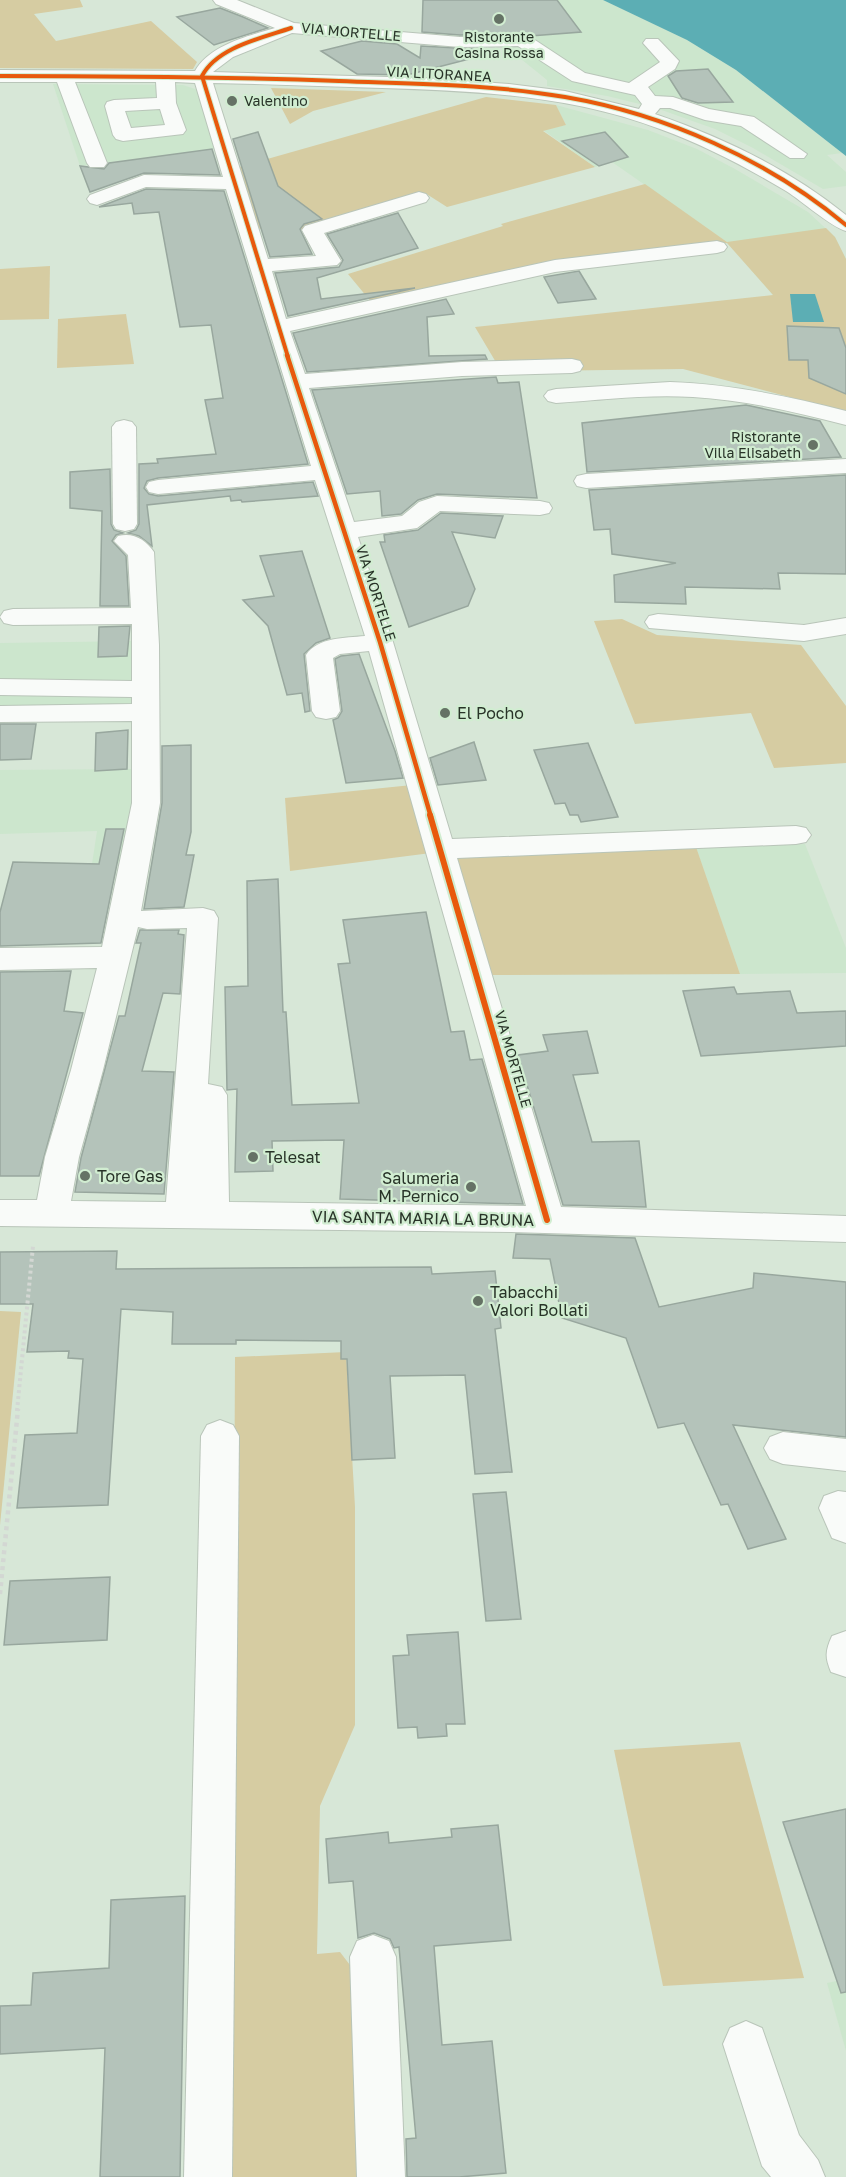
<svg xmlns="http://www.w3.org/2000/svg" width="846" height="2177" font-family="'Golos Text',sans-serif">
	<rect width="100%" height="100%" fill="#d7e7d7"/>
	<!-- built -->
	<g fill="#cce6cd">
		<path d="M423 0H603L687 40 736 70 842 153 827 155 846 172V186L823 189 753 148 715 129 656 108 607 96 547 86V80L506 47 424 40 427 7Z"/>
		<path d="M53 84 183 85 198 90 216 149 80 166Z"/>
		<path d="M556 105 648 130 697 149 735 169 808 212 835 237 846 259 773 295 727 242 612 162 595 167 543 130 566 125Z"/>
		<path d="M137 641 135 707 0 706V643Z"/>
		<path d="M135 769 132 829 124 863 92 864 97 831 0 834V770Z"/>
		<path d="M805 844 846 948V973L740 974 696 848Z"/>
		<path d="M846 1979V2051L827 1983Z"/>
	</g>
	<!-- green -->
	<g fill="#d6cca2">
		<path d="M0 0H80L83 7 34 14 56 41 151 21 197 62 193 69 0 68Z"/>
		<path d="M271 88 386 92 313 111 290 124Z"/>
		<path d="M486 97 556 105 566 125 543 131 595 167 447 207 425 193 286 234 280 227 256 229 239 167Z"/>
		<path d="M645 184 727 242 826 228 835 237 846 259V412L683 369 534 371 497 364 475 327 773 295 727 243 553 263 372 303 348 274 503 226 501 224Z"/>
		<path d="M50 266 49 319 0 320V269Z"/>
		<path d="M126 314 134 364 57 368 58 319Z"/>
		<path d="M622 619 657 635 801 645 846 706V763L774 768 751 713 635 724 594 621Z"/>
		<path d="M412 785 431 853 290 871 285 798Z"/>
		<path d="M696 847 740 974 491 975 453 853Z"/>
		<path d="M0 1311 21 1312 0 1525Z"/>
		<path d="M346 1352 355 1507V1725L320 1806 317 1954 340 1952 356 1973 362 2177H231L235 1357Z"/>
		<path d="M740 1742 804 1978 663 1986 614 1750Z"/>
	</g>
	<!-- water -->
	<g fill="#5caeb4">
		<path d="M603 0H846V156L736 70 687 40Z"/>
		<path d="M790 294H815L824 322H793Z"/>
	</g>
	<!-- building -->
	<g fill="#b4c3ba" stroke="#98a79e" stroke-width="1.5">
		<path d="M423 0H557L581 32 530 36 520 34 460 35 422 32Z"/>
		<path d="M220 8 243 17 268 28 214 45 177 17Z"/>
		<path d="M362 41 397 44 420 58 421 46 475 49 485 55 407 75 357 74 321 51Z"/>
		<path d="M708 69 733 102 698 103 682 98 668 76 676 71Z"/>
		<path d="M258 132 278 186 322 219 304 224 300 229 312 254 270 257 233 139Z"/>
		<path d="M605 132 628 157 599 166 562 141Z"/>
		<path d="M212 149 220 175 144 173 90 192 80 166 104 169 109 163Z"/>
		<path d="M146 189 224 191 308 464 158 478 147 481 144 488 149 494 158 496 313 482 318 496 242 502 241 500 231 501 230 496 147 505 152 546 139 536 128 533 136 530 139 524V464L158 463 157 459 216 454 205 400 223 398 211 325 180 327 159 212 134 214 132 203 99 207Z"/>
		<path d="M398 213 418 248 317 278 321 299 415 288 288 316 275 273 339 267 343 260 327 234Z"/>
		<path d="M579 271 596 299 558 303 544 277Z"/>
		<path d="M446 299 454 314 427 317 429 356 485 355 487 359 307 372 293 333Z"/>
		<path d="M787 326 839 328 846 348V394L809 378 808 360H789Z"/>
		<path d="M496 377 498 383 519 382 537 498 437 494 418 500 401 514 382 516 380 491 347 494 312 390Z"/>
		<path d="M746 405 820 421 841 457 587 472 582 423Z"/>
		<path d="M110 469 111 524 114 530 123 533 116 535 112 541 126 556 129 606H100L102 511 70 508V472Z"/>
		<path d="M846 475V574L778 573 780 589 685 587 686 604 615 602 614 575 676 563 612 554 610 529 594 530 589 490Z"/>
		<path d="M441 513 503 516 495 538 452 532 475 589 468 606 409 627 380 542H385L384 535 418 530Z"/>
		<path d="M302 551 330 638 316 643 304 654 310 711 305 712 302 693 287 695 268 626 243 600 274 596 260 556Z"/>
		<path d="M130 626 127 656 98 657 99 627Z"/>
		<path d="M359 654 395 751 403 778 346 783 333 720 338 718 342 711 335 659 341 656Z"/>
		<path d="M0 724H36L31 759 0 760Z"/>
		<path d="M128 730 127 769 95 771 96 733Z"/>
		<path d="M474 742 486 780 438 785 430 758Z"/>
		<path d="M588 743 618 817 581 822 578 815H570L565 803 555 804 534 750Z"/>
		<path d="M191 745V832L186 855H194L184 907 144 909 162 803V746Z"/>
		<path d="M106 829H124L101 943 0 946V912L13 862 99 864Z"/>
		<path d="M278 879 283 1012H286L292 1105 359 1103 338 964 350 963 343 920 426 912 451 1032 464 1031 470 1060 482 1059 523 1204 340 1199 344 1140 272 1141 273 1171 235 1172 237 1089 227 1090 225 987 248 986 247 881Z"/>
		<path d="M140 930H179L178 934 184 935 180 994 163 993 142 1071 174 1072 164 1194 75 1192 81 1158 119 1016H125L141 943H136Z"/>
		<path d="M71 971 64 1011 83 1013 39 1176H0V972Z"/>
		<path d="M734 987 737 994 790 991 797 1013 846 1011V1046L701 1056 683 991Z"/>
		<path d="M587 1031 598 1073 573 1075 592 1142 639 1141 646 1207 563 1205 518 1055 548 1051 543 1035Z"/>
		<path d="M516 1234 635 1238 659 1307 753 1288 754 1273 846 1282V1437L733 1425 786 1539 748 1549 728 1504 721 1505 684 1423 658 1428 626 1338 562 1318 550 1259 513 1258Z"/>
		<path d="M117 1251 116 1269 431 1267 432 1274 495 1271 501 1328 495 1329 512 1472 475 1474 465 1375 390 1376 395 1458 352 1460 347 1359H341V1341L236 1340V1344H172L173 1312 121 1309 108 1505 17 1508 25 1435 77 1433 83 1359 68 1358 69 1351 27 1352 33 1304H0V1252Z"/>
		<path d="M506 1492 521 1619 486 1621 473 1494Z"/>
		<path d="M110 1577 107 1640 4 1645 10 1581Z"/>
		<path d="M458 1632 465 1724H446L447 1736 418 1738 417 1727 398 1728 393 1656 409 1655 407 1635Z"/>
		<path d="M846 1809V1992L841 1993 783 1822Z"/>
		<path d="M498 1825 511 1940 434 1946 442 2045 492 2041 506 2173 459 2177H407L406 2139 416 2138 399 1947 394 1948 390 1939 374 1933 358 1938 353 1881 329 1883 326 1839 388 1832 389 1843 452 1837 451 1829Z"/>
		<path d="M185 1896 180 2177H100L105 2048 0 2054V2006L31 2005 33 1973 109 1968 111 1900Z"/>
	</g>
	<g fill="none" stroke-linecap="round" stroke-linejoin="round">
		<defs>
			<g id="minor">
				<path d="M213 0H237L294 23 460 37 520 36 535 40 585 73 629 83 660 62 643 43 646 39H658L679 61 675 69 648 87 655 96 673 97 709 109 754 117 807 154 804 158H790L741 126 705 120 670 108H660L655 114C722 137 791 170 846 215V231C831 227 802 201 786 191 746 167 704 145 660 129 570 95 476 91 382 88 326 86 270 84 213 83L268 259 316 256 302 230 305 226 419 192 426 194 429 198 426 202 324 233 341 261 337 265 272 271 286 319 555 260 717 241 724 243 727 247 724 251 717 253 555 272 290 331 305 374 462 362 572 359 580 361 583 366 580 371 572 373 462 376 309 388 354 522 402 516 419 502 437 496 540 501 549 503 552 508 549 513 540 515 440 511 417 528 358 537 393 642 452 839 796 826 806 828 811 835 806 842 796 844 457 858 561 1207 846 1216V1242L511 1232 0 1226V1200H37L45 1157 71 1070 97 968 0 970V948L102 947 132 803V721L0 722V706L132 704V697L0 695V679L132 681V624L13 625 4 623 0 617 4 611 13 609 131 608 128 555 114 541 118 536C133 532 145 539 154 552L159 645 160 803 141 911 203 908 214 911 218 918 208 1084 222 1087 227 1095 229 1202 526 1206 369 651 340 654 333 658 340 711 336 717 326 719 316 717 312 711 306 655C318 637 345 638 365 636L315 480 158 494 149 492 146 487 149 482 158 480 311 466 226 189 146 187 97 205 90 203 87 199 90 195 144 175 223 177 195 83 175 82 176 103 186 130 183 134 123 141 116 139 113 135 105 106 107 102 114 100 157 98 156 82H75L107 163 104 167H90L87 163 57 82H0V70L195 71C210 45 248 36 275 28L216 4ZM292 33 460 47 518 46 572 81 635 95 642 104 639 109 565 91 509 84 424 78 213 72 233 57ZM160 109 165 125 131 128 125 111ZM138 927 147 929 187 928 166 1202 71 1201 79 1157 103 1070Z"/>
				<path d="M670 382C730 384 788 396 846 411V425C796 412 745 400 693 397 647 394 602 400 556 403L548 401 544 396 548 391 556 389Z"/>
				<path d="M124 420 132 422 136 427 137 524 134 529 125 531 116 529 113 524 112 427 116 422Z"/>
				<path d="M846 459V473L586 488 577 486 574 481 577 476 586 474Z"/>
				<path d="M658 614 804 625 846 618V634L804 641 649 628 645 622 649 616Z"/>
				<path d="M220 1420 233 1425 239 1436 232 2177H184L201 1436 207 1425Z"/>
				<path d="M783 1432 846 1439V1471L783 1464 770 1459 764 1448 770 1437Z"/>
				<path d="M838 1491 846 1492V1543L832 1538 819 1508 824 1496Z"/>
				<path d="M846 1631V1677L831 1672C825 1658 825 1651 832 1636Z"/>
				<path d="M373 1935 389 1941 396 1957 405 2177H357L350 1957 357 1941Z"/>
				<path d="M746 2021 762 2028 799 2135 818 2160 825 2177H771L762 2166 723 2044 730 2028Z"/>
			</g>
		</defs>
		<!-- minor casing -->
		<use href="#minor" stroke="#b9c5b9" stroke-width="2"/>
		<!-- path-far1 -->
		<path stroke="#d3d7d3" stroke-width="4" stroke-dasharray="3 3" stroke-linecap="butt" d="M17 1411 33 1246"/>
		<!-- path -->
		<path stroke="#d3d7d3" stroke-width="4.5" stroke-dasharray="4 4" stroke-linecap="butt" d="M0 1594 18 1409"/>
		<!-- minor -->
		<use href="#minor" fill="#f9fbf9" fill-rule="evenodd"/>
		<defs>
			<g id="cycleway-far2">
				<path d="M0 76C113 76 226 77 339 81 414 84 490 84 565 97 665 114 768 160 846 225"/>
				<path d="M288 357 202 76C217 47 262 38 291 28"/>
			</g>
			<path id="cycleway-far1" d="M287 355 380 642 431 817"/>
			<path id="cycleway" d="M430 815 547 1220"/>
		</defs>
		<!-- cycleway-far2 casing -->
		<use href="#cycleway-far2" stroke="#d1edd1" stroke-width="6"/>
		<!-- cycleway-far1 casing -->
		<use href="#cycleway-far1" stroke="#d1edd1" stroke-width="8"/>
		<!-- cycleway casing -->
		<use href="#cycleway" stroke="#d1edd1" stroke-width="10"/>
		<!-- cycleway-far2 -->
		<use href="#cycleway-far2" stroke="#e8590c" stroke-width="4"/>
		<!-- cycleway-far1 -->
		<use href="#cycleway-far1" stroke="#e8590c" stroke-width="4.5"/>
		<!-- cycleway -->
		<use href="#cycleway" stroke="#e8590c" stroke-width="6"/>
	</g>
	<!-- markers -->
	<g fill="#657265" stroke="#d1edd1" stroke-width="2">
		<circle cx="499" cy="19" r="6"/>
		<circle cx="232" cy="101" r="6"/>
		<circle cx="813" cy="445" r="6"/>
		<circle cx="445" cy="713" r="6"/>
		<circle cx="253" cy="1157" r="6"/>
		<circle cx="85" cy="1176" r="6"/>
		<circle cx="471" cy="1187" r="6"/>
		<circle cx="478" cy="1301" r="6"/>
	</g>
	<g text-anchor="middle" stroke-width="4.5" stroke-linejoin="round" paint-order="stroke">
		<!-- far-street labels -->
		<g font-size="14" fill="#283328" stroke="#d1edd1">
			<text transform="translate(351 32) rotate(5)" y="5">VIA MORTELLE</text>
			<text transform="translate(439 74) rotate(3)" y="5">VIA LITORANEA</text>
			<text transform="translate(376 593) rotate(72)" y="5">VIA MORTELLE</text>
			<text transform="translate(513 1059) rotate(74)" y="5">VIA MORTELLE</text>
		</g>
		<!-- far-poi labels -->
		<g font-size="14" fill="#283328" stroke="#d1edd1">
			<text x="499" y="42">Ristorante<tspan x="499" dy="16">Casina Rossa</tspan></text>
			<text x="244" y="106" text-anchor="start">Valentino</text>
			<text x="801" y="442" text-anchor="end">Ristorante<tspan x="801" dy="16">Villa Elisabeth</tspan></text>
		</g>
		<!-- poi labels -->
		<g font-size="16" fill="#283328" stroke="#d1edd1" text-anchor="start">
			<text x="457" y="719">El Pocho</text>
			<text x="265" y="1163">Telesat</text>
			<text x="97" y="1182">Tore Gas</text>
			<text x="459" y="1184" text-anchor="end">Salumeria<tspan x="459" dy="18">M. Pernico</tspan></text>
			<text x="490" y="1298">Tabacchi<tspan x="490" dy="18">Valori Bollati</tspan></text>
		</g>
		<!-- street labels -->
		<g font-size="16" fill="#283328" stroke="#d1edd1">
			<text transform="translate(423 1218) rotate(1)" y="6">VIA SANTA MARIA LA BRUNA</text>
		</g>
	</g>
</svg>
